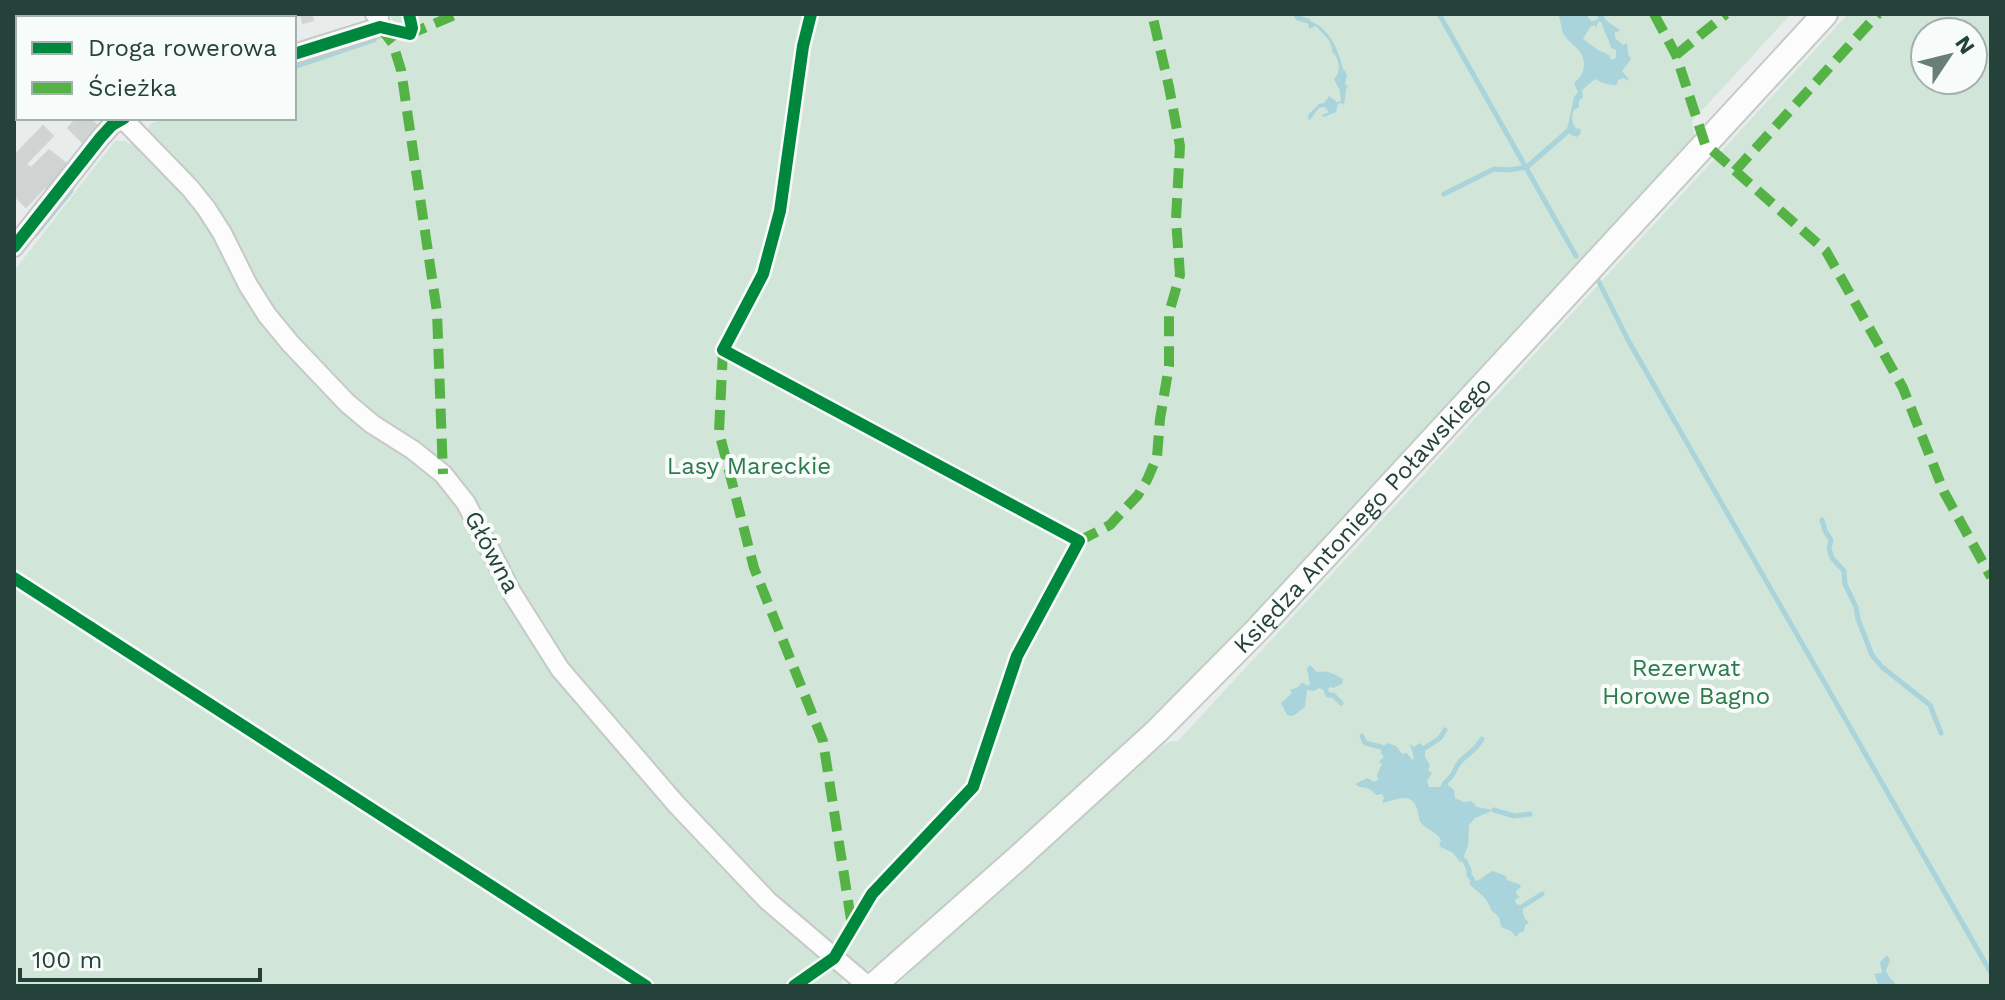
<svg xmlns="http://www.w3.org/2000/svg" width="2005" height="1000" font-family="'Work Sans',sans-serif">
	<rect width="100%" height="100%" fill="#e8edeb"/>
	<!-- green -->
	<g fill="#d1e6d8" fill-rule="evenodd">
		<path d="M389 14H1791L1692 121 1695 140 1240 633 1120 751 1001 858 875 966 866 970 858 965 842 980 841 986H14V271L115 141H124L138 147 151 132 148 129 150 124 164 118H294V69L399 29Z"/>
		<path d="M1848 14H1991V986H896L945 937 1156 750C1163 746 1169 740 1178 741ZM1925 32H1973V80H1925Z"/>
	</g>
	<!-- water -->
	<g fill="#a9d4db" fill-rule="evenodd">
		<path d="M1558 14H1586L1591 21 1597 20 1598 17 1595 14H1605L1604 17C1608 24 1615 25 1620 31L1615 32V38L1623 45 1627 43 1628 53 1631 59 1622 71 1630 81 1623 78 1618 80 1617 85C1607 85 1603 83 1595 79L1582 90 1583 97 1579 101V107L1573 111C1572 118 1571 123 1577 129L1580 128 1581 133 1577 137 1571 135 1567 129 1574 97 1578 92 1574 83C1580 78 1583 74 1584 66 1585 49 1570 46 1563 33 1561 28 1561 20 1558 14ZM1599 21 1602 23C1603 31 1609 38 1611 48L1616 50V58L1611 60 1609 55 1598 50 1583 39 1590 27 1594 25 1596 27Z"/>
		<path d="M1308 21C1327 24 1339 50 1343 69L1345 71 1347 76 1345 84 1348 86C1344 90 1347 99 1343 105L1341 103 1338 104 1336 112 1324 117 1322 115 1329 112 1325 107C1316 107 1315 115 1309 121L1308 115 1319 104 1324 103 1329 96 1337 102 1341 101 1340 91 1334 79C1342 72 1339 58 1332 51 1333 41 1322 33 1316 26L1309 29Z"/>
		<path d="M1310 665 1317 672C1328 670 1334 674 1343 679L1342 684 1333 688 1330 687 1326 691 1319 688 1314 691 1307 690 1305 707 1293 716 1287 715 1281 703 1292 693 1290 690 1298 687 1301 683H1304L1307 686 1310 684 1307 668Z"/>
		<path d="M1388 743 1396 746 1402 754 1407 753 1412 760 1414 758 1410 744 1414 747 1420 743 1425 748V757L1430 765 1428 770 1432 773 1427 781 1429 787H1440L1444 780H1448V785L1454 790 1455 798 1464 802 1471 801 1477 807 1494 810 1475 818 1469 825 1468 846 1464 856 1465 861 1460 862 1453 853 1439 846 1441 840C1436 831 1428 831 1422 824 1418 819 1419 817 1418 812 1412 790 1399 800 1382 803L1384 798 1382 794 1376 795C1371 789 1367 787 1359 787L1355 784 1367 778 1374 782 1378 780 1377 775 1382 764 1379 762 1384 756 1381 754V747Z"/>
		<path d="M1493 871 1506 876 1507 880 1519 884 1521 887 1516 891 1517 895 1520 897 1515 900 1516 904 1523 906C1522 912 1523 919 1529 922L1525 926 1524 931 1519 933 1516 937 1511 931 1501 927 1499 917 1491 910C1489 899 1478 892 1469 884L1472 879 1476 881C1483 879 1486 873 1493 871Z"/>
		<path d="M1887 955 1890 960 1886 971 1890 978 1898 986H1879L1874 974 1882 973 1880 962Z"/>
	</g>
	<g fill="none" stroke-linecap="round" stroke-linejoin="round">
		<!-- stream -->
		<g stroke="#a9d4db" stroke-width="5">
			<path d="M1295 14 1298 18 1308 21"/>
			<path d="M1439 14 1576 256"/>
			<path d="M294 67 374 40"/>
			<path d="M1444 194 1494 169 1509 170 1527 167 1568 131"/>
			<path d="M35 235 71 191"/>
			<path d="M1597 278 1628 340 1991 973"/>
			<path d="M1822 520 1825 531 1831 540 1829 549 1832 558 1844 571 1845 584 1856 607 1858 619 1872 655 1882 667 1930 705 1941 733"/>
			<path d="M1326 691 1328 695H1333L1341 703"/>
			<path d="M1362 736 1365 743 1381 747"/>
			<path d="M1425 748 1440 738 1445 730"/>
			<path d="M1448 780C1455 774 1454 769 1459 763 1466 754 1475 752 1482 739"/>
			<path d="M1494 810 1514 816 1530 814"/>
			<path d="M1465 861 1469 870V875L1472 879"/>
			<path d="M1523 906 1542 894"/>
		</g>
	</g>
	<!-- building -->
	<g fill="#cfd4d2" stroke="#d1d6d4" stroke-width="2">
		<path d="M73 14H93L89 18H77Z"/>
		<path d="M258 14H282L283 18H259Z"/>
		<path d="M297 14H311L313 20 303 23 301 15 297 16Z"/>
		<path d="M77 118H89L98 126 82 142 68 128Z"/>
		<path d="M43 126 53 136 26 164 31 168 49 150 67 164 48 189 45 187 26 207 14 195V156Z"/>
	</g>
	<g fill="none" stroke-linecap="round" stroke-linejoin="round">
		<defs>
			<g id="minor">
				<path d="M16 14 20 18"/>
				<path d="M294 54 380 27 379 19 375 14"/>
				<path d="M122 118 190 188 206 208 222 233 248 285 267 315 290 343 347 403 372 424 413 450 443 474 466 503 512 593 560 669 676 804 768 901 868 986"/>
				<path d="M14 247 101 137 112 125 124 118"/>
			</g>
			<g id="secondary">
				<path id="s1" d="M873 986 1019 857 1157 731 1258 629 1825 14"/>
			</g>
		</defs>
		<!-- minor casing -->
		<use href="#minor" stroke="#c5cac8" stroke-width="22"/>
		<!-- secondary casing -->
		<use href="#secondary" stroke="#c3cbc8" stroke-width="28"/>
		<!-- minor -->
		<use href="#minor" stroke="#fcfcfc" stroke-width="18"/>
		<!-- secondary -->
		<use href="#secondary" stroke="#fcfcfc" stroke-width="24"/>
		<!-- quiet -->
		<g stroke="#55b346" stroke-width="10" stroke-dasharray="20 10" stroke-linecap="butt">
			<path d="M1654 14 1676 55 1705 144 1826 251 1903 388 1944 492 1991 577"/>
			<path d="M380 27 393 44 401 70 437 312 443 474"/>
			<path d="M407 33 410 34 457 14"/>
			<path d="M1676 55 1726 14"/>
			<path d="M1735 171 1878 14"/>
			<path d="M723 350 719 432 754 568 823 741 852 926"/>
			<path d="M1079 541 1110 525 1121 513 1138 495 1147 480 1157 457 1160 419 1169 366V313L1180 275 1176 219 1180 146 1169 87 1152 14"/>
		</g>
		<defs>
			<g id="cycleway">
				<path d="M294 54 380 27 410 34 412 28 409 14"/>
				<path d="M14 247 101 137 112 125 124 118"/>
				<path d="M14 578 646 986"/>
				<path d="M794 986 834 958 872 894 973 787 1017 656 1079 541 723 350 763 274 780 211 803 46 811 14"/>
			</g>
		</defs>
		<!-- cycleway casing -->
		<use href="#cycleway" stroke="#f7fbf9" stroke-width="17"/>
		<!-- cycleway -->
		<use href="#cycleway" stroke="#00873e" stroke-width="12"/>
	</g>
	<g text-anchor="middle" stroke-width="8" stroke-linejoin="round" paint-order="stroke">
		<!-- park labels -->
		<g font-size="24" fill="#2d7a4b" stroke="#f7fbf9">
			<text x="749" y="474">Lasy Mareckie</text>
			<text x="1686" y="676">Rezerwat<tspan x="1686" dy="28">Horowe Bagno</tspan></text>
		</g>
		<!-- street labels -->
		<g font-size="24" fill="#24423a" stroke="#f7fbf9">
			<text dy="8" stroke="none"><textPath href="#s1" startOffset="680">Księdza Antoniego Poławskiego</textPath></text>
			<text transform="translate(492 552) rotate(62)" y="8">Główna</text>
		</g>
	</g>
	<!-- border -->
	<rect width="2005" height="1000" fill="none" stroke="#24423a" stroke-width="32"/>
	<!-- legend -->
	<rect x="16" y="16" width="280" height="104" fill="#f7fbf9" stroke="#a3b1ad" stroke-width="2"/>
	<rect x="32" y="42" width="40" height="12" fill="#00873e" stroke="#a3b1ad" stroke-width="2"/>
	<text x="88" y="56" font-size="24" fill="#24423a">Droga rowerowa</text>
	<rect x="32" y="82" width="40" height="12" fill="#55b346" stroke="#a3b1ad" stroke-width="2"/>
	<text x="88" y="96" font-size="24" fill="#24423a">Ścieżka</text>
	<!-- north arrow -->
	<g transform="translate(1949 56) rotate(55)"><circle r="38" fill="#f7fbf9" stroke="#a3b1ad" stroke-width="2"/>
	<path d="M0-6L14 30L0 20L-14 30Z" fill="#697e78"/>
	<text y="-12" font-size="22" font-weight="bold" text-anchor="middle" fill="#24423a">N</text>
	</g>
	<!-- scale -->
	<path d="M20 968v12h240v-12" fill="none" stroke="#24423a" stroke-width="4"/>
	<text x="32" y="968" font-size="24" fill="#24423a" stroke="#f7fbf9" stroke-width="6" paint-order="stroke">100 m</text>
</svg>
